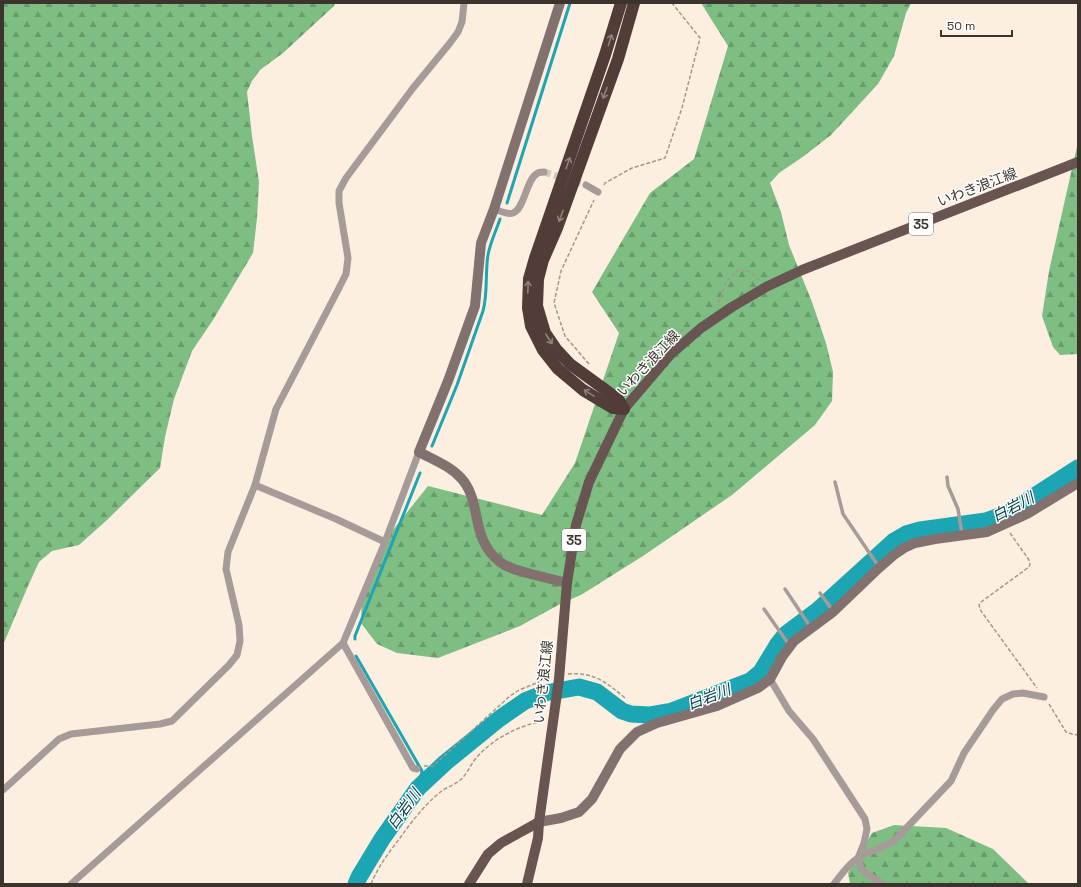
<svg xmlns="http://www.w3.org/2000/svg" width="1081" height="887" font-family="'Space Grotesk','Noto Sans JP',sans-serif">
	<defs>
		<pattern id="forest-firs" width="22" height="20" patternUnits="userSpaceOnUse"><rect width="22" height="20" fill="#7ebe82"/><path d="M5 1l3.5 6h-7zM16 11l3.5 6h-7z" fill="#689b6b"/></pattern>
	</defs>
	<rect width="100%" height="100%" fill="#fdefe0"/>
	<!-- forest -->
	<g fill="url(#forest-firs)">
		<path d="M3 3H335L334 6 283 53 260 70 252 81 247 92 252 136 259 182 257 218 253 253 213 320 192 351 174 399 165 437 160 468 107 520 79 545 52 551 39 562 28 586 3 645Z"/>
		<path d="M701 3H911L906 13 894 56 878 84 831 135 804 156 779 173 770 183 781 212 789 245 812 302 826 343 833 372 832 401 815 425 732 495 643 556 581 595 562 603 520 626 438 658 397 653 377 644 361 623 362 592 393 530 428 486 542 515 575 463 619 333 592 292 650 193 694 159 728 46Z"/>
		<path d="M1078 142V354L1060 355 1053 347 1042 316 1049 271Z"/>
		<path d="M894 825 946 828 993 849 1029 884H850L848 873 872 833Z"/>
	</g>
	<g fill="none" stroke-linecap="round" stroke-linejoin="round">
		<!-- stream -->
		<g stroke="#1ca5b3" stroke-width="3">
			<path d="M507 203 570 3"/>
			<path d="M432 446 457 385 483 311C488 293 485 273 488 255 490 243 496 231 500 219"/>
			<path d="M355 639V636L420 473"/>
			<path d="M356 656 422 771 418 788"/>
		</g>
		<!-- river -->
		<path stroke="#1ca5b3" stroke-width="17" d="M356 884 359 877 382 839 418 788 446 762 499 719 525 701 545 693 579 687 597 692 622 711 631 714 649 715 672 711 750 681 761 672 778 644 786 634 818 610 894 541 906 534 920 530 986 521 1008 513 1078 468"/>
		<!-- street-tunnel -->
		<path stroke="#d6cabc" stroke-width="7" stroke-dasharray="7 3.5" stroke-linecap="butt" d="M544 172 586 185"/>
		<!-- path -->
		<g stroke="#a2988c" stroke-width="1.5" stroke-dasharray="4 2" stroke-linecap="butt">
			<path d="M604 185 605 183 632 168 665 158 682 108 700 38 672 3"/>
			<path d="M718 303 727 281 738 270 751 272 759 280"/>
			<path d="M676 335 680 331 684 329"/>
			<path d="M589 364 565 336 554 303 561 271 594 200"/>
			<path d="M1010 533 1029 560 1030 564 1029 567 981 602 979 605 981 611 1037 688"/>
			<path d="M568 674C594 672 606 682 625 698"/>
			<path d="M1049 704 1066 732 1072 734 1078 735"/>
			<path d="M424 766H433L510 696 519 690 549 678"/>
			<path d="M371 884C378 867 389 852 400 838 412 821 426 803 443 790 448 787 454 785 459 781 467 775 470 765 477 757 494 738 518 726 543 721"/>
		</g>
		<!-- lane -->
		<g stroke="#a69b98" stroke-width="3.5">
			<path d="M947 477 948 486 958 509 962 534"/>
			<path d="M835 482 843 514 879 567"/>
			<path d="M785 589 811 628"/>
			<path d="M820 593 833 611"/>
			<path d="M764 609 790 646"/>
			<path d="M711 690 716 704"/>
		</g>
		<!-- street -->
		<g stroke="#a69b98" stroke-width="7">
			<path d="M586 185 598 192"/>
			<path d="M494 209C500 211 507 215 513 213 525 209 526 178 538 173 540 172 542 172 544 172"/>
			<path d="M255 485 336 519 385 542"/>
			<path d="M770 679 789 711 813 739 865 819 867 829 864 843 858 858 861 868 868 875 883 884"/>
			<path d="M417 769 413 768 343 643 385 542 419 452"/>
			<path d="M3 790 59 739 71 734 160 724 172 721 229 665 237 655 240 641 239 625 226 569 228 552 255 485 276 409 338 290 346 274 348 258 339 203V191L346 178 413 88 450 43 458 32 462 22 464 3"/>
			<path d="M71 884 343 643"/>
			<path d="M834 884C841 875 848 864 858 858 869 850 884 849 895 840L951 781 964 753 993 710 1002 699 1013 694 1023 693 1044 697"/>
		</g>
		<!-- secondary -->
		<g stroke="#82716e" stroke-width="10">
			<path d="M560 3 494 209 481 243 475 306 448 381 419 452C434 460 450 466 461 478 483 502 469 538 500 562 509 569 520 571 531 574 543 577 555 580 567 583"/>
			<path d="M539 822 561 818 579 812 592 799 620 749 637 732 657 723 717 706 758 688 770 679 782 657 794 641 833 612 879 568 895 554 904 548 915 543 935 539 987 532 1027 514 1078 483"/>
		</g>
		<!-- primary -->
		<g stroke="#685450" stroke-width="10">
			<path d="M469 884 488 854 501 843 519 833 539 822"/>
			<path d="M527 884 538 838 539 822 559 679 567 583 576 525 589 482 624 409 670 355 701 328 732 307 766 287 802 270 1078 162"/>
		</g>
		<!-- highway -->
		<g stroke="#523c37" stroke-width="12">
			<path d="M621 3 605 55 535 258 529 279 528 308 531 326 543 350 558 369 583 390 613 408 624 409"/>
			<path d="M624 409 618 399 570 364 556 349 545 333 537 306 538 279 543 260 557 228 618 59 634 3"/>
		</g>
	</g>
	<!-- one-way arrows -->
	<defs><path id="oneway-shaft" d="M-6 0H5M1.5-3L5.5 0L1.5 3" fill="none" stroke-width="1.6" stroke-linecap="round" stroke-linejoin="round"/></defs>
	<g stroke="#8e807d">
		<use href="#oneway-shaft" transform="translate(610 40) rotate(-73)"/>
		<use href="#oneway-shaft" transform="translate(605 93) rotate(110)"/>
		<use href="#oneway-shaft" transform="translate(568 163) rotate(-71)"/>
		<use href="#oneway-shaft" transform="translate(561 216) rotate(110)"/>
		<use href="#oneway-shaft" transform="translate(528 287) rotate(-88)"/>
		<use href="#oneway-shaft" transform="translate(549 339) rotate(57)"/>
		<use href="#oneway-shaft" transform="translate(589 393) rotate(-148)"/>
	</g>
	<g text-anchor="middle" stroke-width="3" stroke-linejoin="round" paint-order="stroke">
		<!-- shield labels -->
		<g fill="#fefefe" stroke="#75716b" stroke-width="1">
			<rect x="909" y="213" width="24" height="22" rx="3"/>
			<rect x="562" y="529" width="24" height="22" rx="3"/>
		</g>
		<g font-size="13" font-weight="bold" fill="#3a342c">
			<text x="921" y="229">35</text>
			<text x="574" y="545">35</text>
		</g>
		<!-- street labels -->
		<g font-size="14" fill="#3a342c" stroke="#fefefe">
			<text transform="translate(977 187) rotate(-21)" y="5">いわき浪江線</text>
			<text transform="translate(648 363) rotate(-47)" y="5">いわき浪江線</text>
			<text transform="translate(543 682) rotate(-84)" y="5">いわき浪江線</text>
		</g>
		<!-- water labels -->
		<g font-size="15" font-style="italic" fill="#094248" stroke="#fefefe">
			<text transform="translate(1013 507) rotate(-28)" y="5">白岩川</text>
			<text transform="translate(709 697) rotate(-21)" y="5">白岩川</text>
			<text transform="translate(404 809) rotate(-54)" y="5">白岩川</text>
		</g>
	</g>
	<!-- border -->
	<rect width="1081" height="887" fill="none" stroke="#3a342c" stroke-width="8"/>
	<!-- scale -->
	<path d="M941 30v6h71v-6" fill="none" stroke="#3a342c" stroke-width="2"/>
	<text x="947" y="30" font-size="12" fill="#3a342c" stroke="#fefefe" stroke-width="3" paint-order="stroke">50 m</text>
</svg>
